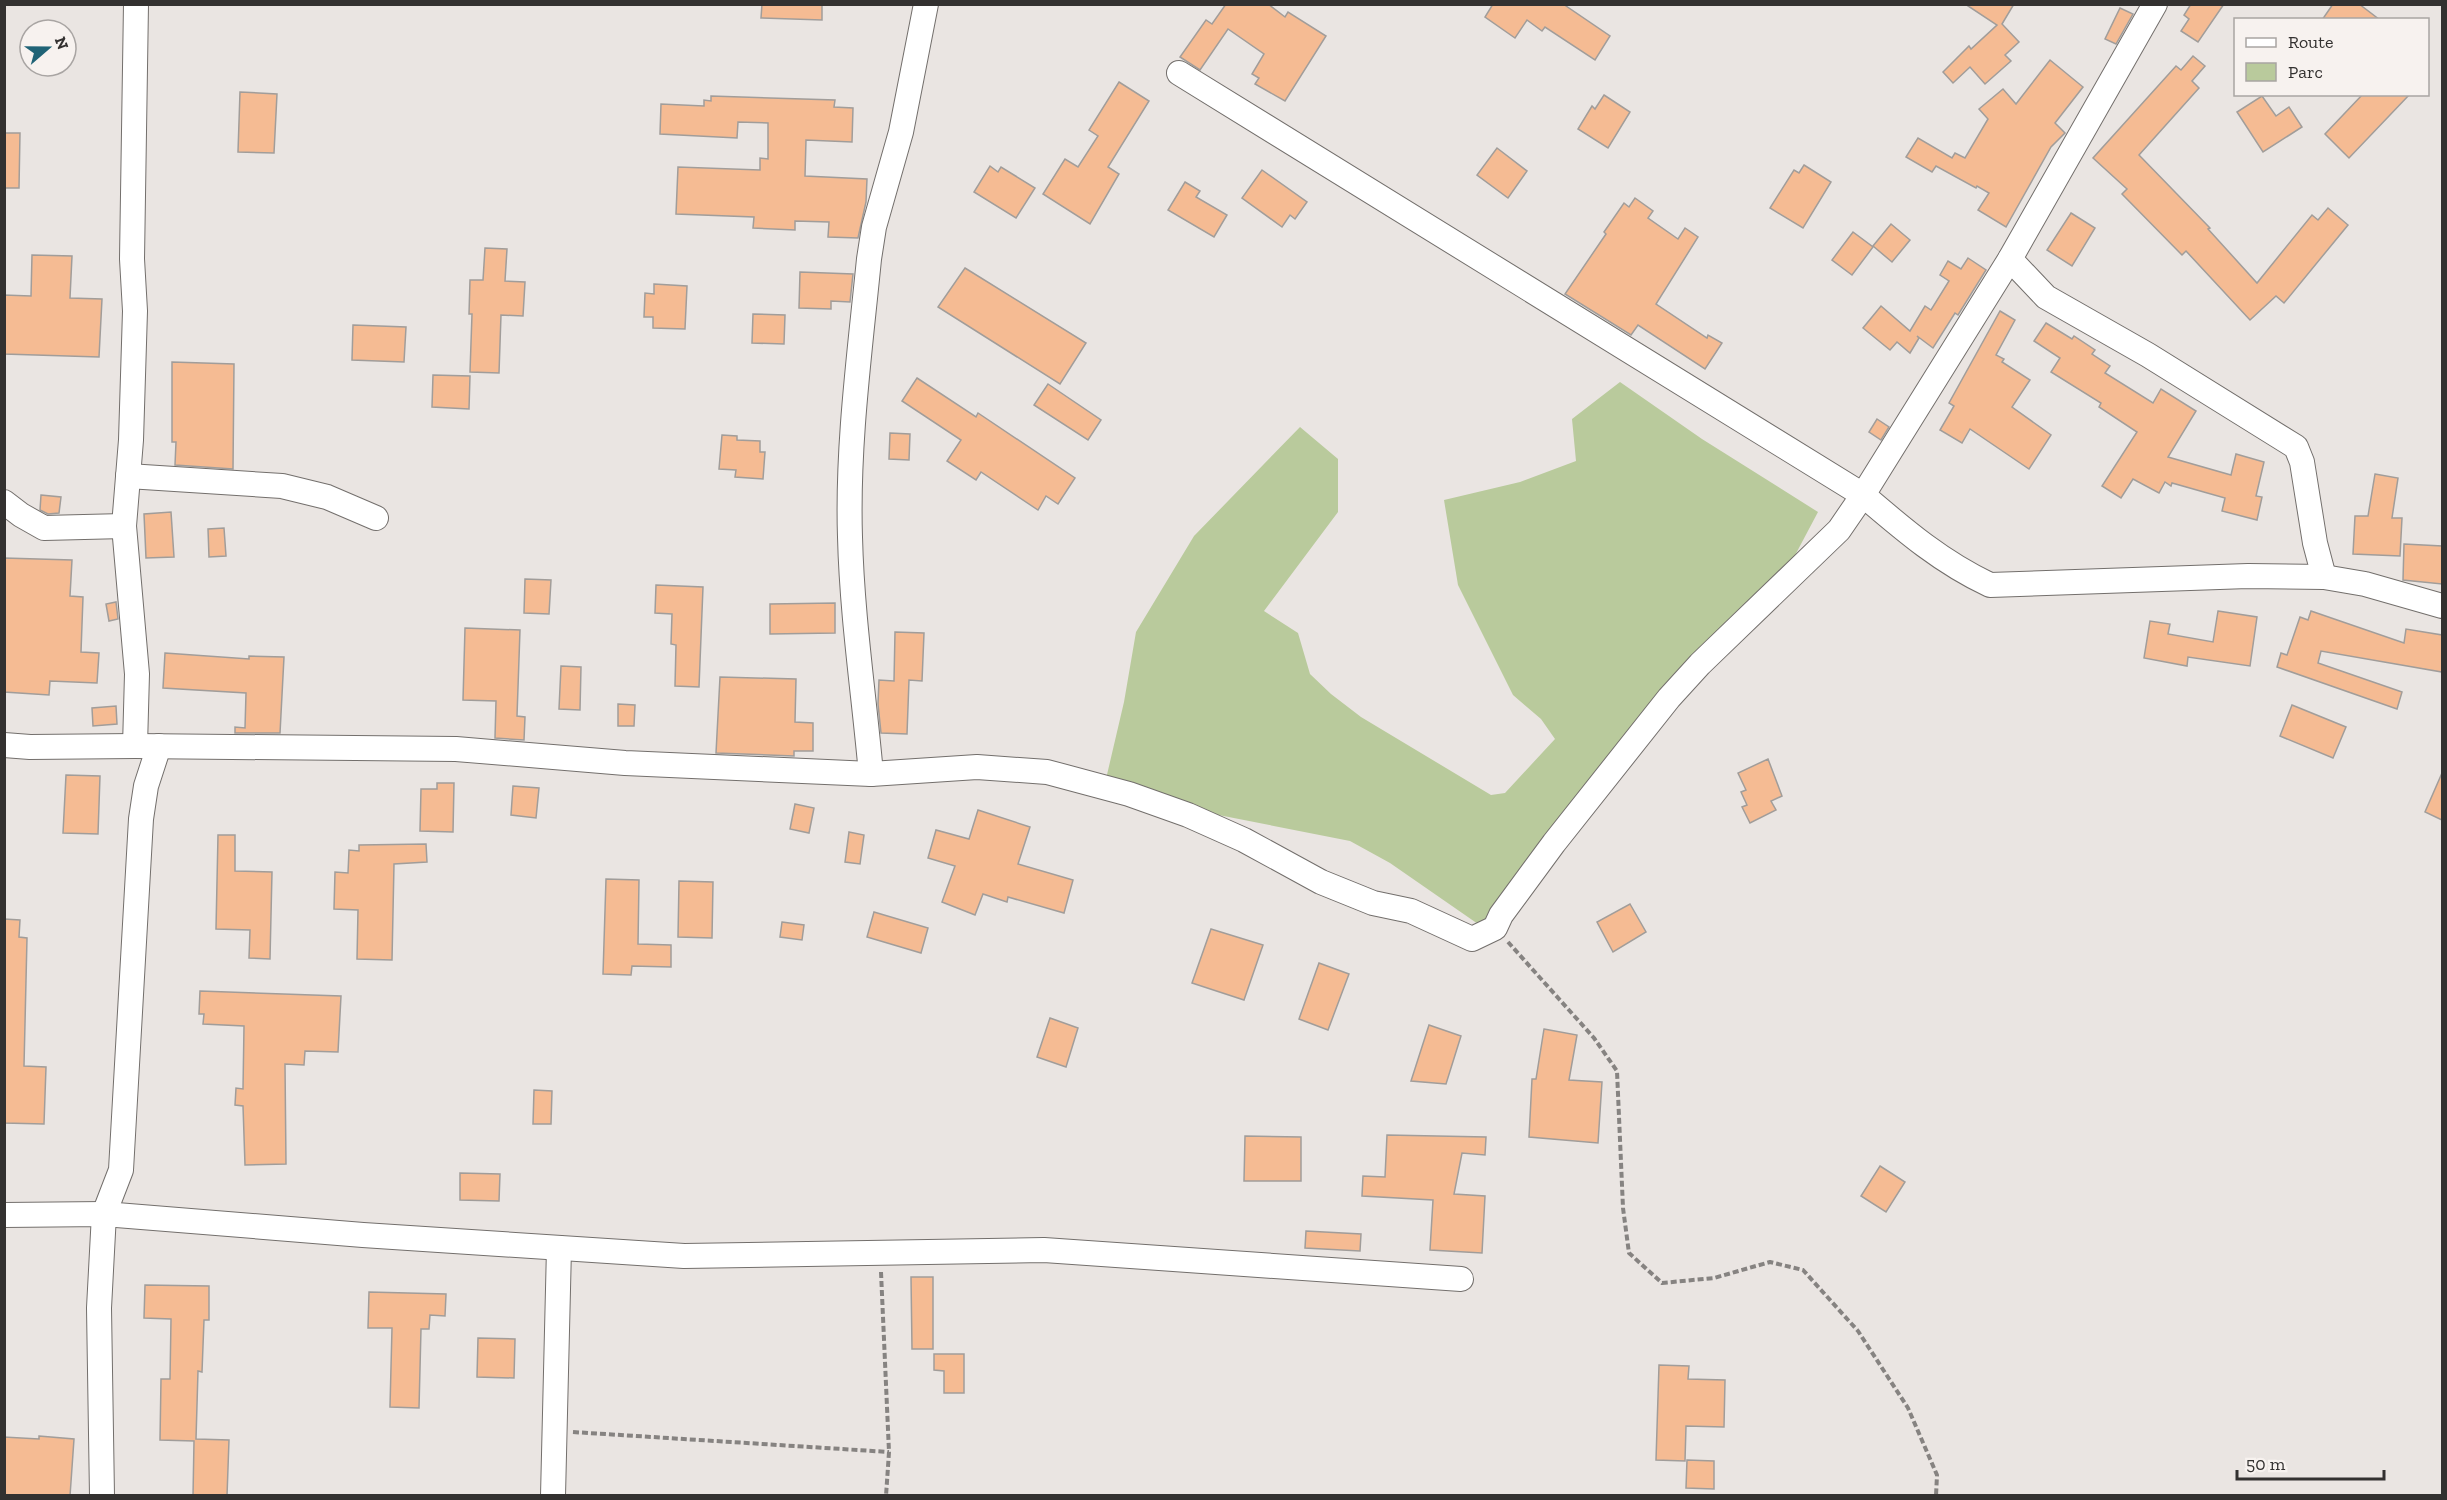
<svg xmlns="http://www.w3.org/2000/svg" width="2447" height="1500" font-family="'Zilla Slab',serif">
	<rect width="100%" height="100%" fill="#eae5e2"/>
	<!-- green -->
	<path fill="#b9ca9c" d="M1620 382 1702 439 1818 512 1792 561 1494 913 1478 924 1390 863 1350 841 1188 809 1106 779 1124 702 1136 632 1194 536 1300 427 1338 459V512L1264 611 1298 633 1310 674 1331 694 1361 717 1491 795 1505 793 1555 739 1541 719 1513 695 1458 585 1444 500 1520 482 1576 461 1572 419Z"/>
	<!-- building -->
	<g fill="#f5bb93" stroke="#a19d9a" stroke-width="1.5">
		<path d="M762 4H822V20L761 18Z"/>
		<path d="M1226 4H1268L1285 17 1288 12 1326 36 1285 101 1255 84 1259 78 1252 74 1264 54 1228 29 1200 70 1180 57 1206 20 1212 24Z"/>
		<path d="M1493 4H1563L1610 36 1595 60 1545 27 1542 31 1527 20 1515 38 1485 17Z"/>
		<path d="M1965 4H2014L2002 24 2019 42 2005 55 2011 61 1985 84 1970 67 1953 83 1943 72 1969 46 1971 49 1997 25Z"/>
		<path d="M2191 4H2224L2198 42 2181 31 2189 19 2184 15Z"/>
		<path d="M2333 4H2359L2380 20H2322Z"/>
		<path d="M2120 8 2133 14 2116 44 2105 39Z"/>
		<path d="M2193 56 2205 66 2192 81 2199 88 2139 155 2210 228 2208 229 2257 283 2312 215 2318 220 2328 208 2348 225 2284 303 2276 296 2250 320 2186 251 2182 255 2122 194 2127 189 2093 158 2176 66 2181 70Z"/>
		<path d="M2050 60 2083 87 2055 123 2065 133 2051 147 2006 227 1978 210 1989 193 1977 186 1976 188 1936 166 1932 172 1906 157 1918 138 1952 158 1955 153 1965 158 1988 119 1979 109 2003 89 2016 104Z"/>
		<path d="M1119 82 1149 101 1108 167 1119 174 1090 224 1043 194 1065 159 1078 167 1098 136 1089 130Z"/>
		<path d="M240 92 277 94 274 153 238 152Z"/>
		<path d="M2363 94H2410L2349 158 2325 134Z"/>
		<path d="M1604 95 1630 112 1608 148 1578 129 1592 106 1595 109Z"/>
		<path d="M711 96 835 100 834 107 853 108 852 142 806 140 805 176 867 179 866 202 858 238 828 237 829 222 795 221V230L753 228 754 217 676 214 678 167 760 170V158L768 159V123L738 122 737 138 660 134 661 104 704 106V100L711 101Z"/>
		<path d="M2262 96 2276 116 2289 107 2302 127 2263 152 2237 112Z"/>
		<path d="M4 133H20L19 188H4Z"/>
		<path d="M1497 148 1527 171 1508 198 1477 175Z"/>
		<path d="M1804 165 1831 182 1803 228 1770 208 1794 170 1799 173Z"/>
		<path d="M990 166 998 172 1001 167 1035 188 1016 218 974 192Z"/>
		<path d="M1262 170 1307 202 1295 219 1290 215 1282 227 1242 198Z"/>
		<path d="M1185 182 1200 191 1196 197 1227 215 1214 237 1168 210Z"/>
		<path d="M1635 198 1653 211 1648 218 1678 239 1685 228 1698 237 1656 304 1707 338 1708 335 1722 343 1705 369 1638 325 1631 335 1565 294 1606 234 1604 232 1624 203 1629 207Z"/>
		<path d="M2071 213 2095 228 2072 266 2047 250Z"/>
		<path d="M1891 224 1910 240 1892 262 1873 246Z"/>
		<path d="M1853 232 1873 247 1852 275 1832 260Z"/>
		<path d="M485 248 507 249 505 281 525 282 523 316 501 315 499 373 470 372 472 314H469L470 280H483Z"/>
		<path d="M32 255 72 256 70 298 102 299 99 357 4 354V295L31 296Z"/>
		<path d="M1968 258 1986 270 1958 315 1955 313 1933 348 1917 336 1919 338 1910 353 1897 342 1890 350 1863 328 1881 306 1910 331 1925 306 1931 310 1949 281 1940 275 1948 261 1961 269Z"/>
		<path d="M965 268 1086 343 1060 384 938 307Z"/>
		<path d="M800 272 853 274 850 302 831 301V309L799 308Z"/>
		<path d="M654 284 687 286 685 329 653 328V317H644L645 293 654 294Z"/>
		<path d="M2000 311 2015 320 1996 355 2004 359 2002 362 2030 380 2012 407 2051 435 2029 469 1970 429 1962 443 1940 430 1954 406 1949 403Z"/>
		<path d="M753 314 785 315 784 344 752 343Z"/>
		<path d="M2046 323 2072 339 2074 336 2095 350 2092 354 2110 366 2105 373 2153 403 2161 389 2196 411 2168 457 2231 475 2236 454 2264 462 2256 496 2262 497 2257 520 2222 511 2225 498 2172 483 2171 486 2165 482 2159 493 2133 479 2121 498 2102 486 2137 432 2099 407 2101 403 2051 372 2060 358 2034 341Z"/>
		<path d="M353 325 406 327 404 362 352 360Z"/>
		<path d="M172 362 234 364 233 469 175 465 176 442H172Z"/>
		<path d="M433 375 470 376 469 409 432 407Z"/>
		<path d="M917 378 976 417 978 413 1075 478 1058 504 1046 496 1038 510 981 472 976 480 947 461 961 440 902 401Z"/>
		<path d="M1048 384 1101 420 1088 440 1034 405Z"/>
		<path d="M1877 419 1889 427 1881 440 1869 432Z"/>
		<path d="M890 433 910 434 909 460 889 459Z"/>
		<path d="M722 435 737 436V440L760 441V452H765L763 479 735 477 736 470 719 469Z"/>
		<path d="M2375 474 2398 478 2392 518H2402L2400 556 2353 554 2355 516H2368Z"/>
		<path d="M41 495 61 497 59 513 48 514 40 510Z"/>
		<path d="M171 512 174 557 146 558 144 514Z"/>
		<path d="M224 528 226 556 209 557 208 529Z"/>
		<path d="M2404 544 2442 546V584L2403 580Z"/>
		<path d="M4 558 72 560 70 596 83 597 81 652 99 653 97 683 50 681 49 695 4 692Z"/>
		<path d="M525 579 551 580 549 614 524 613Z"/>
		<path d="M656 585 703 587 699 687 675 686 676 645 671 644 672 614 655 613Z"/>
		<path d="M116 602 118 619 109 621 106 604Z"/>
		<path d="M835 603V633L770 634V604Z"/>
		<path d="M2218 611 2257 617 2250 666 2188 657 2187 666 2144 658 2150 621 2170 624 2168 634 2213 642Z"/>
		<path d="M2311 611 2404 643 2406 629 2442 635V672L2321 651 2318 663 2402 692 2397 709 2277 667 2281 653 2287 655 2300 617 2308 620Z"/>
		<path d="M465 628 520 630 517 716 525 717 524 740 495 738 496 701 463 700Z"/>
		<path d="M895 632 924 633 922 681 909 680 907 734 881 733 878 704 879 680 894 681Z"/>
		<path d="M165 653 249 659V656L284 657 280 733H235V727L245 728 246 693 163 688Z"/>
		<path d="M561 666 581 667 580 710 559 709Z"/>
		<path d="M720 677 796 679 795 722 813 723V751H794V756L716 753Z"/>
		<path d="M618 704 635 705 634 726H618Z"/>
		<path d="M2292 705 2346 727 2333 758 2280 736Z"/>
		<path d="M116 706 117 724 93 726 92 708Z"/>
		<path d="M1768 759 1782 796 1771 801 1776 810 1750 823 1742 807 1747 805 1741 792 1746 790 1738 773Z"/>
		<path d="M2442 773V820L2425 812Z"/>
		<path d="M66 775 100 776 98 834 63 833Z"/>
		<path d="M437 783H454L453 832 420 831 421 789H437Z"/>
		<path d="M513 786 539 788 536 818 511 815Z"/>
		<path d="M795 804 814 808 809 833 790 829Z"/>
		<path d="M978 810 1030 827 1018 864 1073 880 1064 913 1008 897 1007 902 983 894 975 915 942 902 955 866 928 858 936 830 969 839Z"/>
		<path d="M849 832 864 835 860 864 845 862Z"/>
		<path d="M218 835H235V871L272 872 270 959 249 958 250 930 216 929Z"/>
		<path d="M426 844 427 862 394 864 392 960 357 959 358 910 334 909 335 872 348 873 349 850 359 851V845Z"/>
		<path d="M606 879 639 880 638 944 671 945V967L632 966 631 975 603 974Z"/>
		<path d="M679 881 713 882 712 938 678 937Z"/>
		<path d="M1630 904 1646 932 1613 952 1597 922Z"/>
		<path d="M874 912 928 928 921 953 867 937Z"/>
		<path d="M4 919 20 920 19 937 27 938 24 1066 46 1067 44 1124 4 1123Z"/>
		<path d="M782 922 804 925 802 940 780 937Z"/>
		<path d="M1211 929 1263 945 1244 1000 1192 983Z"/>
		<path d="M1319 963 1349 974 1328 1030 1299 1019Z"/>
		<path d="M200 991 341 996 338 1052 305 1051 304 1065 285 1064 286 1164 245 1165 243 1106 235 1105 236 1088 243 1089 244 1026 203 1024 204 1014H199Z"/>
		<path d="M1050 1018 1078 1028 1066 1067 1037 1057Z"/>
		<path d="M1429 1025 1461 1036 1446 1084 1411 1081Z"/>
		<path d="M1544 1029 1577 1035 1569 1080 1602 1082 1598 1143 1529 1137 1532 1079H1536Z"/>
		<path d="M534 1090 552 1091 551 1124H533Z"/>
		<path d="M1387 1135 1486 1137 1485 1155 1462 1153 1454 1194 1485 1196 1482 1253 1430 1250 1433 1200 1362 1196 1363 1176 1385 1177Z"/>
		<path d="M1245 1136 1301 1137V1181H1244Z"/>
		<path d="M1880 1166 1905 1182 1886 1212 1861 1196Z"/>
		<path d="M460 1173 500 1174 499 1201 460 1200Z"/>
		<path d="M1306 1231 1361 1234 1360 1251 1305 1248Z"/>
		<path d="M911 1277H933V1349H912Z"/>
		<path d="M145 1285 209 1286V1320H204L202 1372 198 1371 196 1439 229 1440 227 1496H193L194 1441 160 1440 161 1379H170L171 1319 144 1318Z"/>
		<path d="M369 1292 446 1294 445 1316 430 1315 429 1329H421L419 1408 390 1407 392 1328H368Z"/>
		<path d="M478 1338 515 1339 514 1378 477 1377Z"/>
		<path d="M934 1354H964V1393H944V1371L934 1370Z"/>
		<path d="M1659 1365 1689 1366 1688 1379 1725 1380 1724 1427 1686 1426 1685 1461 1656 1460Z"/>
		<path d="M39 1436 74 1439 70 1496H4V1437L39 1439Z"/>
		<path d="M1687 1460 1714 1461V1489L1686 1488Z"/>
	</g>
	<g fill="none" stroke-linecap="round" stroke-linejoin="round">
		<defs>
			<g id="minor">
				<path d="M1179 73 1863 495C1904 530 1941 562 1990 585L2248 576 2324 577 2365 584 2442 606"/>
				<path d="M2010 259 2046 297 2148 355 2296 447 2302 462 2315 543 2324 577"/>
				<path d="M128 476 282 486 327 497 376 518"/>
				<path d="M4 502 21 515 44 528 124 526"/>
				<path d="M4 745 30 747 135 746 456 749 625 763 871 774 977 767 1047 772 1129 794 1188 815 1244 840 1321 882 1373 903 1411 911 1472 939 1495 928 1501 915 1554 843 1669 698 1700 664 1839 530 1863 495 2010 259 2155 4"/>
				<path d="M135 746 137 674 124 526 131 440 135 311 132 259 136 4"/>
				<path d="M871 774C864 695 852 617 850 537 847 445 860 351 869 259L874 227 901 132 926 4"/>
				<path d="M4 1215 104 1214 363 1235 684 1256 1044 1250 1461 1279"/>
				<path d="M102 1496 99 1308 104 1214 121 1170 141 819 146 786 159 746"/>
				<path d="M553 1496 559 1248"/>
			</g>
		</defs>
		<!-- minor casing -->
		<use href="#minor" stroke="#736f6c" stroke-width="26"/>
		<!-- path -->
		<g stroke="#868381" stroke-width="4" stroke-dasharray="6 3" stroke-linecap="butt">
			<path d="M1508 942 1594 1038 1617 1071 1623 1208 1629 1253 1662 1283 1714 1278 1770 1262 1803 1270 1858 1331 1908 1408 1937 1475 1936 1496"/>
			<path d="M881 1272 889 1452 886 1496"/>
			<path d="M573 1432 889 1452"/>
		</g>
		<!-- minor -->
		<use href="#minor" stroke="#fff" stroke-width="24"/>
	</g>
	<!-- border -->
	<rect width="2447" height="1500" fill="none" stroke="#333130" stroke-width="12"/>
	<!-- legend -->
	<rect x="2234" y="18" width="195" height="78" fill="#f7f2ef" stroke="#a9a5a3" stroke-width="1.5"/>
	<rect x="2246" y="38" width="30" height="9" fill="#ffffff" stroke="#a9a5a3" stroke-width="1.5"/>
	<text x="2288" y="48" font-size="18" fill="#333130">Route</text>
	<rect x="2246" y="63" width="30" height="18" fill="#b9ca9c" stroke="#a9a5a3" stroke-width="1.5"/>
	<text x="2288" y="78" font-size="18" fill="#333130">Parc</text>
	<!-- north arrow -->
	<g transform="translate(48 48) rotate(70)"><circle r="28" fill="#f7f2ef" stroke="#a9a5a3" stroke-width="1.5"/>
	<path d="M0-4.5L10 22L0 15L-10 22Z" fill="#206376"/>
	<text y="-9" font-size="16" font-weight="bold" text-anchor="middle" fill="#333130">N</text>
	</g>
	<!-- scale -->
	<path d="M2237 1470v9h147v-9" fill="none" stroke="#333130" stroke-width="3"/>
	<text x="2246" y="1470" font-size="18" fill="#333130" stroke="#f7f2ef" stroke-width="4.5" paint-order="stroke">50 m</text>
</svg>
